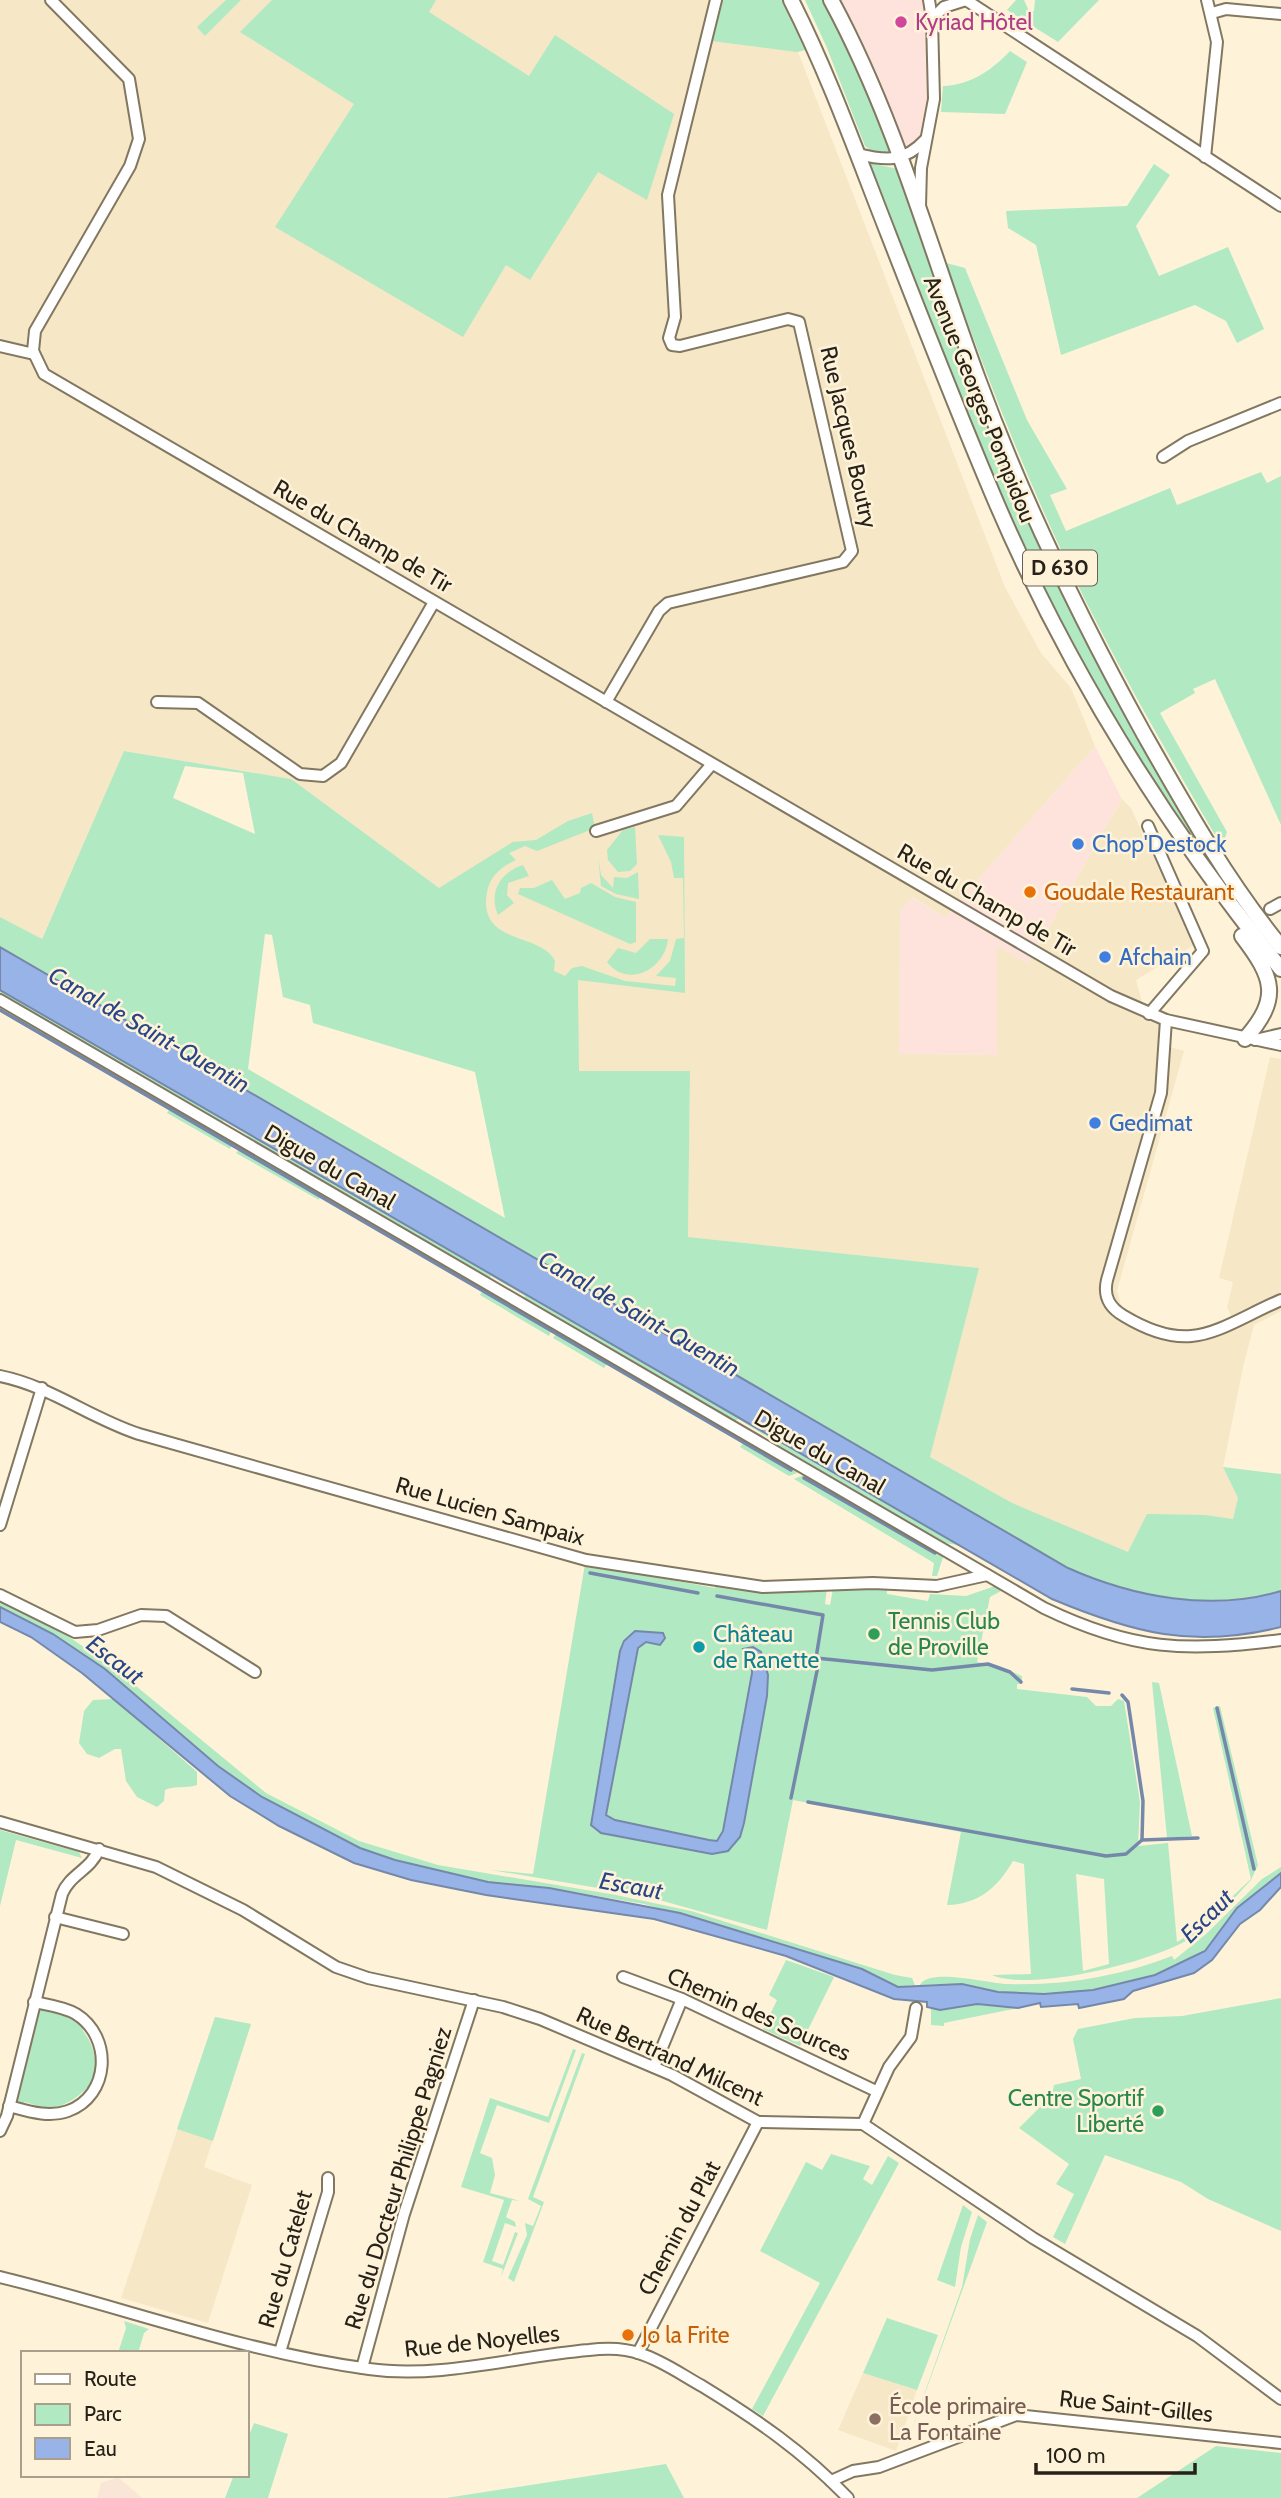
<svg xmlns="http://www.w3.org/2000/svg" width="1281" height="2498" font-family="Cabin,sans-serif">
	<rect width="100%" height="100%" fill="#fef3d9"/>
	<!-- commercial -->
	<g fill="#fde3dc">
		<path d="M835 0H936L938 109 930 144 908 159 864 49Z"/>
		<path d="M1095 746 1122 799 1028 964 997 947V1055L899 1054 900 910 911 897 945 917Z"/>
	</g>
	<!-- built -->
	<g fill="#f6e7c6">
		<path d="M0 0H778L1005 587 1041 653 1071 688 1095 746 945 917 912 897 900 910 899 1054 997 1055V946L1028 964 1122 799 1131 808 1194 945 1136 980 1145 1013 1157 1021 1166 1046 1184 1051 1117 1291 1122 1309 1153 1325 1170 1330 1199 1329 1231 1316 1227 1307 1233 1282 1219 1278 1270 1057 1281 1059V1311L1254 1325 1243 1367 1223 1467 1238 1498 1233 1519 1206 1515 1185 1516 1138 1567 1080 1546 930 1457 978 1268 688 1237 690 1071H579L291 779 125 751 41 940 0 917Z"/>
		<path d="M215 2017 251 2024 204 2167 252 2185 208 2323 121 2298Z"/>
		<path d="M863 2373 917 2390 896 2451 838 2430Z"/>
	</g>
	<!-- medical -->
	<path fill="#f9e6d6" d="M118 2477 142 2498H97L101 2483Z"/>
	<!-- green -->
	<g fill="#b1e9c2" fill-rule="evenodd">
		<path d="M226 0H241L205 36 197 27Z"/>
		<path d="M272 0H436L429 12 529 76 555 35 674 114 647 200 598 172 530 280 506 265 463 337 275 227 354 104 240 32Z"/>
		<path d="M723 0H784L806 50 797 52 712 41Z"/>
		<path d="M805 0H823C852 48 872 102 894 154L877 155 865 146 827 48Z"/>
		<path d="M1016 0H1024L1029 11H1034L1035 0H1099L1058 42 1007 10Z"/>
		<path d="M1010 51 1027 62 1005 114 941 112 943 86C971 85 992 70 1010 51Z"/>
		<path d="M870 163 898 169 989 421 1202 845 1231 893C1136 770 1055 629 995 485 950 380 910 272 868 165Z"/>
		<path d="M1154 164 1170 175 1136 226 1159 276 1228 247 1264 329 1237 343 1226 321 1195 305 1061 355 1036 245 1008 228 1006 211 1127 206Z"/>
		<path d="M946 263 965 268 1027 420 1067 489 1050 495 1066 531 1170 488 1177 505 1261 472 1267 483 1281 476V825L1215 679 1193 689 1195 693 1160 713 1227 832 1222 847C1180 775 1138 703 1100 629 1039 512 990 387 946 263Z"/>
		<path d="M124 751 291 779 439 888 513 842 536 840 568 821 592 813 595 828 537 851 525 846 509 853 516 860C501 867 490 876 487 892 477 946 542 932 555 961L554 971 565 976 572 968 582 966 625 981 675 986 676 978 656 976 670 961 676 939 684 938 683 878H674L671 862 658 835 684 837 685 993 578 980V991L579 1071H690L688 1237 979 1268 930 1457 1012 1503 1128 1552 1147 1514 1206 1515 1233 1519 1238 1498 1223 1467 1281 1474V1591C1211 1612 1133 1597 1068 1568L0 947V917L42 939ZM185 766 243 773 255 834 173 798ZM265 934 272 935 283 997 310 1005 313 1023 475 1072 505 1218 248 1069Z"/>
		<path d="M635 827 637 864 630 871 618 872 608 860 607 850 623 830Z"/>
		<path d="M598 857 601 875 613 888 614 877 627 878 638 872 639 899 616 894 601 886Z"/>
		<path d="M523 865 529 876 508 883 507 895 514 903 498 915C488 892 501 872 523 865Z"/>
		<path d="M552 880 565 899 580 893 581 888 591 883 615 897 636 902V942L630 944 518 894 520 888H534Z"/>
		<path d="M650 939H668C665 969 628 989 607 962L618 948 636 953Z"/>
		<path d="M0 990 958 1545 945 1543 774 1445 776 1442 738 1419 734 1422 524 1300 525 1296 491 1276 488 1279 248 1139 247 1135 224 1121 219 1123 0 996Z"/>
		<path d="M173 1105 234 1141 230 1149 167 1113Z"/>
		<path d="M243 1146 322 1190 319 1200 236 1153Z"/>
		<path d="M485 1287 553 1327 549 1336 480 1295Z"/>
		<path d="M559 1330 609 1360 604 1368 553 1338Z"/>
		<path d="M748 1438 796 1466 797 1473 789 1476 740 1447Z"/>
		<path d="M806 1474 945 1551 937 1576H932L934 1563 794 1479Z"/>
		<path d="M585 1564 715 1588V1584L827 1589 825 1604 830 1605 833 1589 887 1588V1594L928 1601 930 1594 966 1596 995 1586 1001 1591 990 1597 977 1662 999 1666 1022 1676V1684H1017V1689L1087 1697 1096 1706H1111L1118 1699 1124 1701 1140 1802 1138 1846 1168 1843 1177 1942 1198 1929 1251 1879 1213 1708 1220 1706 1258 1865 1251 1880C1232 1900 1213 1925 1189 1939 1153 1962 1031 1992 992 1975L1031 1974 1024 1864 1013 1861C997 1888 979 1904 947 1905L961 1832 793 1800 767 1930 645 1896 491 1870 533 1874ZM1076 1874 1104 1879 1109 1964 1083 1971Z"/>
		<path d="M0 1600 51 1625 108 1663 266 1793 359 1841 438 1865 616 1895 691 1911 895 1975 912 1978 915 1985 898 1987 862 1970 812 1953 644 1904 549 1888 488 1882 395 1860 360 1848 262 1797 218 1766 105 1669 0 1607Z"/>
		<path d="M1152 1682 1159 1683 1192 1836 1167 1838Z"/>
		<path d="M114 1699 197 1772V1785C185 1789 176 1785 165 1790L164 1801 157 1807 137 1797 126 1781 121 1749H115L99 1758 87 1754 79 1743 84 1711 93 1700Z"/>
		<path d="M0 1830 79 1852 82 1858 16 1840 0 1906Z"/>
		<path d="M1281 1867V1873L1230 1916 1205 1951 1155 1975 1093 1990 1044 1994 998 1992 962 1984 920 1985C929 1967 990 1984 1008 1984 1064 1986 1120 1976 1172 1956L1174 1960 1206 1934 1262 1879Z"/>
		<path d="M786 1960 834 1977 800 2046 763 2029 777 2000 769 1995Z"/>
		<path d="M1281 1998V2231L1208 2199 1181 2182 1105 2155 1065 2244 1053 2237 1074 2194 1056 2184 1069 2164 1019 2128 1052 2095 1054 2085 1081 2079 1073 2039 1078 2029 1135 2018 1182 2016Z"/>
		<path d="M965 2004 1018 2008 944 2023V2026L931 2025V2008L940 2010Z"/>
		<path d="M41 2008 81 2022C81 2031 87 2035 90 2042 107 2079 84 2097 51 2110L25 2102 21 2105 15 2100 37 2011Z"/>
		<path d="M215 2017 251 2024 213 2141 177 2129Z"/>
		<path d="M573 2049 576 2050 549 2123 497 2105 480 2153 492 2158 495 2175 490 2193 520 2201 512 2200 506 2217 515 2222 516 2227 505 2223 492 2261 503 2265 515 2232 518 2233 501 2277 503 2269 483 2262 504 2200 461 2187 490 2098 548 2117Z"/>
		<path d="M582 2053 585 2054 533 2197 544 2202 514 2282 508 2278 527 2235 525 2223 533 2226 541 2206 528 2199Z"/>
		<path d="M831 2154 870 2166 863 2179 872 2185 888 2156 899 2163 763 2416 752 2409 820 2283 760 2251 806 2162 822 2170Z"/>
		<path d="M963 2205 972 2212 961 2247 955 2287 937 2280Z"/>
		<path d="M978 2215 987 2222 906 2446 962 2287 970 2239Z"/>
		<path d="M887 2318 938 2335 917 2390 863 2373Z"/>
		<path d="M124 2321 149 2329 144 2333 138 2353H118L126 2328Z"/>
		<path d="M254 2423 288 2434 268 2498H225L234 2475H247V2441Z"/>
		<path d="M1216 2446 1281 2453V2498H1137Z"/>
		<path d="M666 2464 684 2498H446Z"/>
	</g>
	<!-- water -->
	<g fill="#97b3e8" stroke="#7588aa" stroke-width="2">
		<path d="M0 947 1068 1568C1133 1597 1211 1612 1281 1591V1627C1193 1649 1133 1633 1052 1599L0 990Z"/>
		<path d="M0 1607 53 1634 105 1669 218 1766 262 1797 360 1848 395 1860 488 1882 549 1888 680 1913 862 1969 898 1987 962 1984 998 1992 1044 1994 1093 1990 1155 1975 1205 1951 1237 1908 1281 1873V1887L1260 1910 1240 1924 1212 1960 1194 1973 1133 1991 1124 1999 1079 2008 1078 2004 1041 2007 1040 2003 1018 2008 977 2004 940 2010 927 2007V2002L894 1999 786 1956 654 1919 486 1895 411 1880 354 1863 279 1826 230 1796 82 1673 31 1637 0 1622Z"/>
		<path d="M635 1631 663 1633 665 1638 660 1645 646 1642 638 1648 606 1815 615 1820 709 1840 717 1841 723 1831 752 1673V1665L743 1649 753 1647 761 1652 768 1675 767 1696 744 1823 740 1837 728 1851 712 1854 601 1833 591 1825 620 1651 624 1641Z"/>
	</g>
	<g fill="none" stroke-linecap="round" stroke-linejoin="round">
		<!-- stream -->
		<g stroke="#7588aa" stroke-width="3.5">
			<path d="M0 1010 791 1470"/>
			<path d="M804 1478 935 1553"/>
			<path d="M590 1573 698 1593"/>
			<path d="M717 1596 823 1615 816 1658 932 1670 988 1664 1010 1672 1021 1682"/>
			<path d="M1072 1689 1109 1693"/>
			<path d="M1122 1695 1128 1702 1143 1801 1142 1840"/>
			<path d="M1217 1708 1254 1869"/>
			<path d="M791 1798 818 1666 816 1658"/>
			<path d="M808 1802 1106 1856 1126 1854 1142 1840 1198 1838"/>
		</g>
		<defs>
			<g id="minor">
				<path d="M51 0 129 79 139 139 130 166 35 331 33 351 44 374 1111 996 1166 1020 1281 1045"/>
				<path d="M966 0 1281 206"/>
				<path d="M1212 13 1226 9 1281 14"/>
				<path d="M932 19 944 7 966 0"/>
				<path d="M858 154C886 161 905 162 925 140"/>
				<path d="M1205 157 1217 42 1207 0"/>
				<path d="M920 206 921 168 934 99 932 19 929 0"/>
				<path d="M0 346 34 354"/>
				<path d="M1163 457 1188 441 1281 403"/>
				<path d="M157 702 198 703 300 774 323 776 341 763 434 602"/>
				<path d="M606 702 659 611 668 603 843 562 852 551 799 322 788 319 680 346 672 345 669 338 675 317 668 195 716 0"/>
				<path d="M1148 826 1203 951 1149 1014"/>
				<path d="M596 831 676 806 712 764"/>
				<path d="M1270 909 1281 903"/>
				<path d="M0 1000 1044 1608C1133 1651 1185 1652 1281 1640"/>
				<path d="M1166 1020 1161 1093 1107 1280C1103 1297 1110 1308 1124 1316 1192 1357 1217 1328 1281 1300"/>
				<path d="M1255 1040 1281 1034"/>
				<path d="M0 1376C50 1386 90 1418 139 1434L586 1560 763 1587 873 1583 937 1586 987 1575"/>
				<path d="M0 1525 42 1388"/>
				<path d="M0 1595 75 1632 98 1630 141 1615 166 1616 255 1672"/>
				<path d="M0 1822 156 1867 243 1910 336 1967 368 1978 503 2007 540 2019 672 2075 758 2122 863 2124 1033 2238 1197 2336 1281 2399"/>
				<path d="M55 1917 123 1934"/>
				<path d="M623 1977 682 1999 876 2091"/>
				<path d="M654 2067 682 1999"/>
				<path d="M9 2106C28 2111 48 2118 68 2111 110 2096 113 2037 76 2014 64 2007 48 2005 34 2002"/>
				<path d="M863 2124 889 2067 911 2037 916 2008"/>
				<path d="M0 2131 7 2116 62 1894C70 1874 91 1870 99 1849"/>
				<path d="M0 2277C123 2307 243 2352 369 2369 442 2379 516 2356 589 2350 606 2348 625 2348 641 2354 663 2361 682 2375 702 2386 756 2419 804 2452 848 2498"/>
				<path d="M280 2352 328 2192V2178"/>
				<path d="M638 2353 758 2122"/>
				<path d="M362 2368 404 2214 474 2000"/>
				<path d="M831 2481 853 2471 879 2467 1016 2415 1281 2443"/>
			</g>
			<g id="major">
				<path d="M791 0C829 75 857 154 888 233 923 323 958 413 996 502 1068 670 1167 828 1281 969"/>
				<path d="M831 0C896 120 931 252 978 379 1023 501 1081 620 1144 734 1186 808 1227 881 1281 947"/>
				<path d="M1242 936C1274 978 1281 998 1245 1039"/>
			</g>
		</defs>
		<!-- minor casing -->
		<use href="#minor" stroke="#827861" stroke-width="14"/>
		<!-- major casing -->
		<use href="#major" stroke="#827861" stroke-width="18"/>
		<!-- minor -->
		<use href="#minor" stroke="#fff" stroke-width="10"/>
		<!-- major -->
		<use href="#major" stroke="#fff" stroke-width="14"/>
	</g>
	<!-- markers -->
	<circle fill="#d1479c" stroke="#fef3d9" stroke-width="2.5" cx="901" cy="22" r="7"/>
	<g fill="#3f7fe0" stroke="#fef3d9" stroke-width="2.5">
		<circle cx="1078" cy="844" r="7"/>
		<circle cx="1105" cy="957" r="7"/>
		<circle cx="1095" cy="1123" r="7"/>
	</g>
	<g fill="#e8710a" stroke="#fef3d9" stroke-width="2.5">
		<circle cx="1030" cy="892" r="7"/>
		<circle cx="628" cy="2335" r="7"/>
	</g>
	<g fill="#2e9e5b" stroke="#fef3d9" stroke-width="2.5">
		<circle cx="874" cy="1634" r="7"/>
		<circle cx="1158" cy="2111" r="7"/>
	</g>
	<circle fill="#0f9aa8" stroke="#fef3d9" stroke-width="2.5" cx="699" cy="1647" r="7"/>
	<circle fill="#8d6e63" stroke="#fef3d9" stroke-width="2.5" cx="875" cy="2419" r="7"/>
	<g text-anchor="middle" stroke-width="5" stroke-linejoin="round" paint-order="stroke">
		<!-- shield labels -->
		<rect fill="#fef3d9" stroke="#686153" stroke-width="2" x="1023" y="550.5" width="74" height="35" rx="5"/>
		<g font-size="21" font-weight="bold" fill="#272219">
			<text x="1060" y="575">D 630</text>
		</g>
		<!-- hotel labels -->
		<g font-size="23" fill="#b23c85" stroke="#fef3d9" text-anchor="start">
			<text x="915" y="30">Kyriad Hôtel</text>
		</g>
		<!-- street labels -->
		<g font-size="23" fill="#272219" stroke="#fef3d9">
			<text transform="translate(980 399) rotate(68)" y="8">Avenue Georges Pompidou</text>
			<text transform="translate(849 437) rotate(77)" y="8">Rue Jacques Boutry</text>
			<text transform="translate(363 536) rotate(30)" y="8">Rue du Champ de Tir</text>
			<text transform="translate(987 900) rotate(30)" y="8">Rue du Champ de Tir</text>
			<text transform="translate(330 1167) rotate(30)" y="8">Digue du Canal</text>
			<text transform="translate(820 1452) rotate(30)" y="8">Digue du Canal</text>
			<text transform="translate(490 1511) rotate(16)" y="8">Rue Lucien Sampaix</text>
			<text transform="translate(759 2014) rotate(24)" y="8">Chemin des Sources</text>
			<text transform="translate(670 2056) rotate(25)" y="8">Rue Bertrand Milcent</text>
			<text transform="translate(398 2178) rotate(-73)" y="8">Rue du Docteur Philippe Pagniez</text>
			<text transform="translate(679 2228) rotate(-62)" y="8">Chemin du Plat</text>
			<text transform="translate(285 2259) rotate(-74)" y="8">Rue du Catelet</text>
			<text transform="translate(482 2341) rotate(-6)" y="8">Rue de Noyelles</text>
			<text transform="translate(1136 2406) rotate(6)" y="8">Rue Saint-Gilles</text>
		</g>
		<!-- shop labels -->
		<g font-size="23" fill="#366cbe" stroke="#fef3d9" text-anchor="start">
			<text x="1092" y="852">Chop'Destock</text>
			<text x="1119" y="965">Afchain</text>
			<text x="1109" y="1131">Gedimat</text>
		</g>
		<!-- food labels -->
		<g font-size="23" fill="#c56008" stroke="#fef3d9" text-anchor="start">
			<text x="1044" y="900">Goudale Restaurant</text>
			<text x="642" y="2343">Jo la Frite</text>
		</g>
		<!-- leisure labels -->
		<g font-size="23" fill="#27864d" stroke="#fef3d9" text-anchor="start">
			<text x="888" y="1629">Tennis Club<tspan x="888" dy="26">de Proville</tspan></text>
			<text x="1144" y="2106" text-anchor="end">Centre Sportif<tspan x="1144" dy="26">Liberté</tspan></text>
		</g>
		<!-- culture labels -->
		<g font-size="23" fill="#0d838f" stroke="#fef3d9" text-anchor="start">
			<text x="713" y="1642">Château<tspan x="713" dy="26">de Ranette</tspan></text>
		</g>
		<!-- education labels -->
		<g font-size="23" fill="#785e54" stroke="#fef3d9" text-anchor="start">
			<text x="889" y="2414">École primaire<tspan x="889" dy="26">La Fontaine</tspan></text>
		</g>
		<!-- water labels -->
		<g font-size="24" font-style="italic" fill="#284686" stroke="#fef3d9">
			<text transform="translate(149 1030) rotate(30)" y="8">Canal de Saint-Quentin</text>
			<text transform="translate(639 1314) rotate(30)" y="8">Canal de Saint-Quentin</text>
			<text transform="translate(115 1660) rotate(37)" y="8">Escaut</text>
			<text transform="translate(631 1886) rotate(10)" y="8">Escaut</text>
			<text transform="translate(1207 1916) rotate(-45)" y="8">Escaut</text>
		</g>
	</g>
	<!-- legend -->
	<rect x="21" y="2351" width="228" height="126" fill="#fef3d9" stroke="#a89f8c" stroke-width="2"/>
	<rect x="35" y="2374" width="35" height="10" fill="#ffffff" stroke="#a89f8c" stroke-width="2"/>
	<text x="84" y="2386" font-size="21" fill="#272219">Route</text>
	<rect x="35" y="2404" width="35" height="21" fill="#b1e9c2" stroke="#a89f8c" stroke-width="2"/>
	<text x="84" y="2421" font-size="21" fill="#272219">Parc</text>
	<rect x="35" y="2438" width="35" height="21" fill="#97b3e8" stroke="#a89f8c" stroke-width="2"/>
	<text x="84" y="2456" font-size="21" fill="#272219">Eau</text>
	<!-- scale -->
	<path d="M1036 2463v10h159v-10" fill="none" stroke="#272219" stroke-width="3.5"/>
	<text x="1046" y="2463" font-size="21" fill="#272219" stroke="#fef3d9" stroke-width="5" paint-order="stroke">100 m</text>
</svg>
